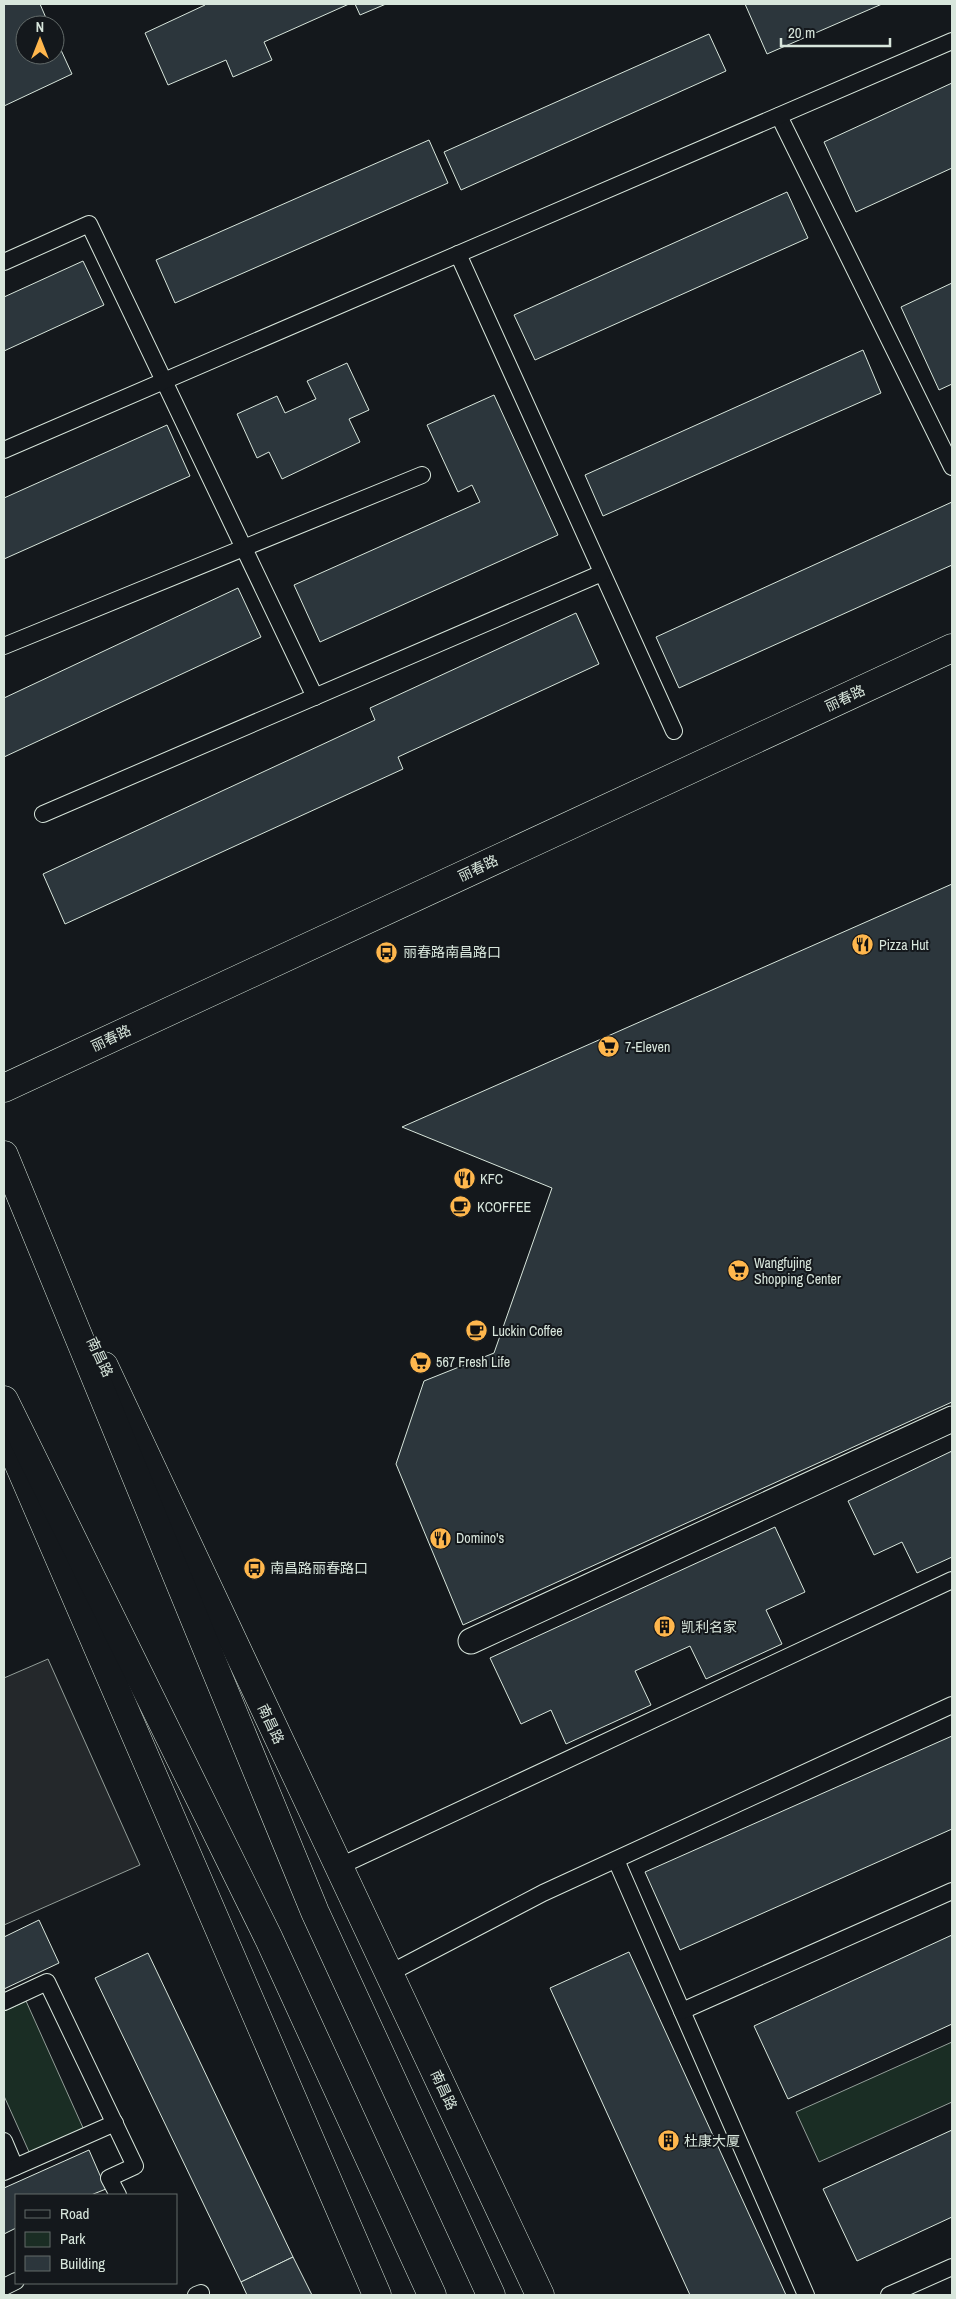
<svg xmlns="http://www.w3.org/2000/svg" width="956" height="2299" font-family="'Archivo Narrow','Noto Sans SC',sans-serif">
	<rect width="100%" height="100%" fill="#14181c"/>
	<!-- green -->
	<g fill="#1a2d24" stroke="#939e99">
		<path d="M26 2001 84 2130 30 2154 4 2096V2011Z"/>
		<path d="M952 2042V2102L819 2162 796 2112Z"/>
	</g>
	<!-- parking -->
	<path fill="#24282b" stroke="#939e99" d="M48 1659 140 1865 4 1925V1678Z"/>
	<!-- building -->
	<g fill="#2c363c" stroke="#d8e6dc">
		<path d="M4 4H40L49 25H25V55H55V37L72 74 4 106Z"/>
		<path d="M205 4H349L264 42 272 60 233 77 226 60 168 85 145 33 205 5Z"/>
		<path d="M355 4H386L360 15Z"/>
		<path d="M745 4H882L767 54Z"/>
		<path d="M709 34 726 71 461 190 444 152Z"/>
		<path d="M952 83V168L856 212 824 142Z"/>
		<path d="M429 140 448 183 175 303 156 260Z"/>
		<path d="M787 192 808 238 535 360 514 315Z"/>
		<path d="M83 261 104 305 4 351V297Z"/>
		<path d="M952 283V384L939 390 901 307Z"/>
		<path d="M863 350 881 393 603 516 585 475Z"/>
		<path d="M347 363 369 410 349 419 360 442 282 479 269 452 257 458 237 414 277 396 285 413 316 399 307 381Z"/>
		<path d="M494 395 558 535 320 642 294 585 480 502 472 485 458 492 427 425Z"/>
		<path d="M167 425 190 476 4 559V498Z"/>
		<path d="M952 502V565L679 688 656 637Z"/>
		<path d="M238 588 261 637 4 757V698Z"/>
		<path d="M576 613 599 664 398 757 403 769 65 924 43 874 375 720 370 708Z"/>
		<path d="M952 884V1402L463 1625 396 1464 424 1381 494 1353 552 1188 402 1127Z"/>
		<path d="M952 1451V1557L917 1573 902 1542 874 1555 848 1501Z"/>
		<path d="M775 1527 805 1592 766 1610 782 1644 706 1679 690 1646 635 1671 651 1705 566 1744 551 1710 521 1724 490 1658Z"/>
		<path d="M952 1736V1829L680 1950 645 1872Z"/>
		<path d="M39 1920 59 1963 4 1989V1937Z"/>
		<path d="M952 1935V2024L788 2099 754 2026Z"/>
		<path d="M629 1952 786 2295H690L550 1988Z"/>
		<path d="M148 1953 293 2257 241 2282 95 1978Z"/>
		<path d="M952 2130V2217L857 2261 823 2189Z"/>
		<path d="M89 2150 106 2189 91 2195H16V2228L4 2234V2188Z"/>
		<path d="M293 2257 312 2295H247L241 2282Z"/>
	</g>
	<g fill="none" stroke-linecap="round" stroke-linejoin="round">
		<defs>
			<g id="service">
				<path d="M779 116 952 467"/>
				<path d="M458 254 674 731"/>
				<path d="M4 262 89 224 315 697"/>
				<path d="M4 450 952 41"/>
				<path d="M4 646 422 475"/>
				<path d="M43 814 602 573"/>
				<path d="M616 1860 806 2295"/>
				<path d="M338 1867 952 1580"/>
				<path d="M390 1973 543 1893 952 1705"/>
				<path d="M4 2002 47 1982 135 2166 109 2178 118 2195"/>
				<path d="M682 2011 952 1891"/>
				<path d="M4 2141 15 2167"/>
				<path d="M4 2172 115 2123"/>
				<path d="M4 2287 16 2281"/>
				<path d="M196 2295 201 2293"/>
				<path d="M889 2295 952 2267"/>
			</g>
			<path id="pedestrian" d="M471 1641 952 1419"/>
			<path id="tertiary" d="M4 1088 952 648"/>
			<g id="primary">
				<path d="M104 1366 540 2295"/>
				<path d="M4 1430 377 2295"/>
			</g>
			<g id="trunk">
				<path d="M4 1155 315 1912 491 2295"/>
				<path d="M4 1400 269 1939 432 2295"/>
			</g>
		</defs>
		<!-- service casing -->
		<use href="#service" stroke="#d8e6dc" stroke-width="18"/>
		<!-- pedestrian casing -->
		<use href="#pedestrian" stroke="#d8e6dc" stroke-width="27"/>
		<!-- tertiary casing -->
		<use href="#tertiary" stroke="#d8e6dc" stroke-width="29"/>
		<!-- primary casing -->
		<use href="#primary" stroke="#d8e6dc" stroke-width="29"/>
		<!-- trunk casing -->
		<use href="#trunk" stroke="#d8e6dc" stroke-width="29"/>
		<!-- service -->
		<use href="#service" stroke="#14181c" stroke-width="16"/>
		<!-- pedestrian -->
		<use href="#pedestrian" stroke="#14181c" stroke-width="25"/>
		<!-- tertiary -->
		<use href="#tertiary" stroke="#14181c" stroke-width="28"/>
		<!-- primary -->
		<use href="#primary" stroke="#14181c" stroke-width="28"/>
		<!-- trunk -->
		<use href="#trunk" stroke="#14181c" stroke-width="28"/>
	</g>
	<!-- icons -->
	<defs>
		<symbol id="restaurant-disc" viewBox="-11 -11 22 22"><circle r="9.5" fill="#ffb74d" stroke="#14181c"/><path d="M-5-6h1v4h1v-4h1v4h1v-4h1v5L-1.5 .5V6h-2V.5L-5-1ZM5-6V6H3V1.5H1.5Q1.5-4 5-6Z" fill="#111"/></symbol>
		<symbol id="bus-disc" viewBox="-11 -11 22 22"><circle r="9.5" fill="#ffb74d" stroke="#14181c"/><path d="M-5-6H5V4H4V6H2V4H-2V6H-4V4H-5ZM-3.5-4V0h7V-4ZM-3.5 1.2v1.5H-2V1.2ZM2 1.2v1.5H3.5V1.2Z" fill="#111"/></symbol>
		<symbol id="supermarket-disc" viewBox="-11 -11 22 22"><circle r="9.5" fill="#ffb74d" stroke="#14181c"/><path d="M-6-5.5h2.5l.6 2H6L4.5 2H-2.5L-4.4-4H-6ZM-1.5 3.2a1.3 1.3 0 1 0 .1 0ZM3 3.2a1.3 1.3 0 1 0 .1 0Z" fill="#111"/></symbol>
		<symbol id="cafe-disc" viewBox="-11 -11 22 22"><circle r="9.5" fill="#ffb74d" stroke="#14181c"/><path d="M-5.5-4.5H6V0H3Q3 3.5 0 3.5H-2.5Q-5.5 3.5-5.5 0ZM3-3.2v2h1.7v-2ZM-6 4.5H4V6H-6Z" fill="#111"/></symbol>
		<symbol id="building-disc" viewBox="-11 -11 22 22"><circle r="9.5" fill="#ffb74d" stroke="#14181c"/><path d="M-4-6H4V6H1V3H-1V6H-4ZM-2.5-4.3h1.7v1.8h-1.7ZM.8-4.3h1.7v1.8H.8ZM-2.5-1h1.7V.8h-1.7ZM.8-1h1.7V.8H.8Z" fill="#111"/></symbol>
	</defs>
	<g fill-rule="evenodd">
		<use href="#restaurant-disc" x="850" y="932" width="25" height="25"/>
		<use href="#bus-disc" x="374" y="940" width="25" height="25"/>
		<use href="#supermarket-disc" x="596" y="1034" width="25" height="25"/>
		<use href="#restaurant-disc" x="452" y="1166" width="25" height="25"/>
		<use href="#cafe-disc" x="448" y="1194" width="25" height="25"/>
		<use href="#supermarket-disc" x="726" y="1258" width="25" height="25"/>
		<use href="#cafe-disc" x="464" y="1318" width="25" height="25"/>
		<use href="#supermarket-disc" x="408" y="1350" width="25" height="25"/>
		<use href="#restaurant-disc" x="428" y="1526" width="25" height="25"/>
		<use href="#bus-disc" x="242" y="1556" width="25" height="25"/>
		<use href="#building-disc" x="652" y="1614" width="25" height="25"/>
		<use href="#building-disc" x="656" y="2128" width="25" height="25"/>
	</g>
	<g text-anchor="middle" stroke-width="4" stroke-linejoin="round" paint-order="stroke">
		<!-- street labels -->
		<g font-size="14" fill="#d8e6dc" stroke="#14181c">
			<text transform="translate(845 698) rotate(-25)" y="5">丽春路</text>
			<text transform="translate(478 868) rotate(-25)" y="5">丽春路</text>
			<text transform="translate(111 1038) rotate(-25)" y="5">丽春路</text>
			<text transform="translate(100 1357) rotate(65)" y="5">南昌路</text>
			<text transform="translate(271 1724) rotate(65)" y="5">南昌路</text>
			<text transform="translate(444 2090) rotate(65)" y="5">南昌路</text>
		</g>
		<!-- poi labels -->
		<g font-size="14" fill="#d8e6dc" stroke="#14181c" text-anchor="start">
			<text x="879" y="950">Pizza Hut</text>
			<text x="403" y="957">丽春路南昌路口</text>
			<text x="625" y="1052">7-Eleven</text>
			<text x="480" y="1184">KFC</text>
			<text x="477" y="1212">KCOFFEE</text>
			<text x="754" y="1268">Wangfujing<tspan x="754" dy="16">Shopping Center</tspan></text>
			<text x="492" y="1336">Luckin Coffee</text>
			<text x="436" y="1367">567 Fresh Life</text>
			<text x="456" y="1543">Domino's</text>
			<text x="270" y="1573">南昌路丽春路口</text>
			<text x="681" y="1632">凯利名家</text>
			<text x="684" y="2146">杜康大厦</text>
		</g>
	</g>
	<!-- border -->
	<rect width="956" height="2299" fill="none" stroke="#d8e6dc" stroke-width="10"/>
	<!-- legend -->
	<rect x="15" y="2194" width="162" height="90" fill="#14181c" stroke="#626a69"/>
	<rect x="25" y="2210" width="25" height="8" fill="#14181c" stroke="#626a69"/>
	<text x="60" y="2219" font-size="15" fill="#d8e6dc">Road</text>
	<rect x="25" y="2232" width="25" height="15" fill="#1a2d24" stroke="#626a69"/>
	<text x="60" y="2244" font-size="15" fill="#d8e6dc">Park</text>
	<rect x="25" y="2256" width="25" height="15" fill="#2c363c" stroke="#626a69"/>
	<text x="60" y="2269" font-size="15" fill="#d8e6dc">Building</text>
	<!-- north arrow -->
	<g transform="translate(40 40)"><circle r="24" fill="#14181c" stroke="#626a69"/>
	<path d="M0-4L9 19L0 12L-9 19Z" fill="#ffb74d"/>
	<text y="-8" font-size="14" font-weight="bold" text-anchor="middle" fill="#d8e6dc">N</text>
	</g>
	<!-- scale -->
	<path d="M781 38v8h109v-8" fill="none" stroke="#d8e6dc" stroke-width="2.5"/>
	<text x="788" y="38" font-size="15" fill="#d8e6dc" stroke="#14181c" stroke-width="4" paint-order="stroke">20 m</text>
</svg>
